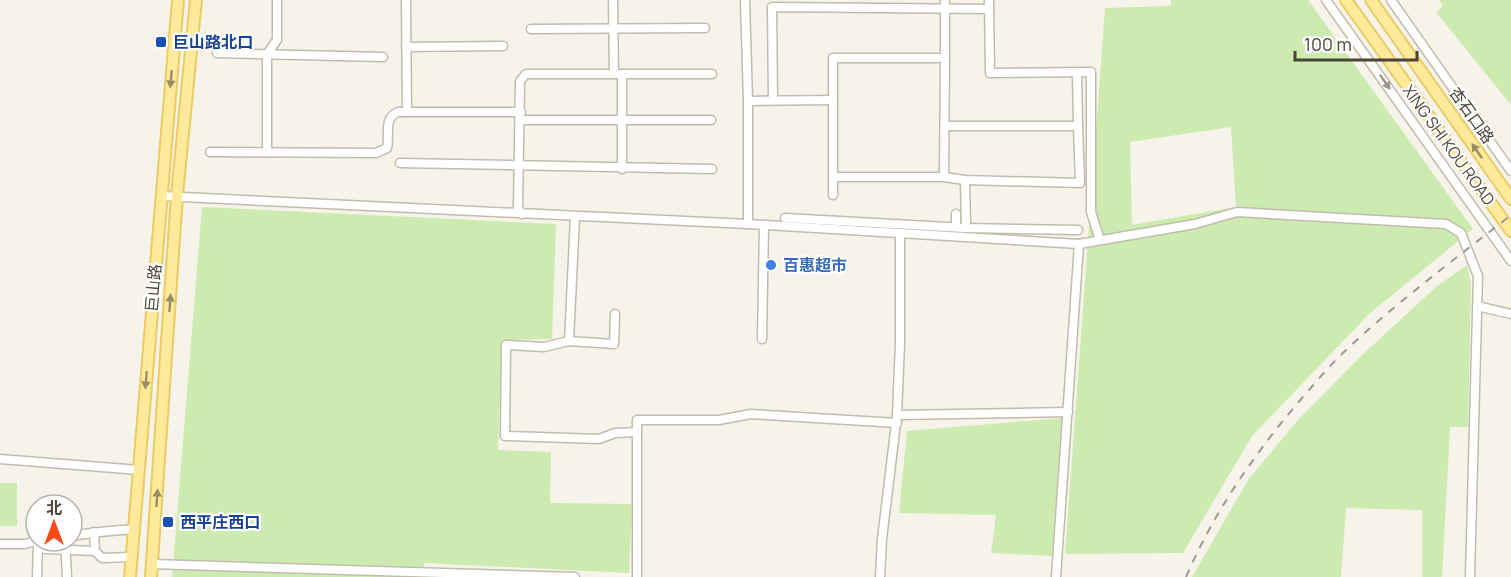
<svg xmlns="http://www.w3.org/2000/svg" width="1511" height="577" font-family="Manrope,'Noto Sans SC',sans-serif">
	<rect width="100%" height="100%" fill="#f6f3ea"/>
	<!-- green -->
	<g fill="#cdebb1" fill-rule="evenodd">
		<path d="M1171 0H1308L1473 229 1369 314 1252 436 1183 553 1065 554 1105 8 1171 6ZM1231 127 1236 207 1132 225 1130 142Z"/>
		<path d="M1439 0H1511V105L1436 12 1443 6Z"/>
		<path d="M202 207 556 224 552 339 502 340 498 450 551 452 550 503 632 504 629 573 424 563 423 577H172Z"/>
		<path d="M1467 265 1471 284 1468 427H1450L1442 577H1422V510L1346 508 1341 577H1192L1248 480 1297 421 1360 357 1437 286Z"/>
		<path d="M1062 418 1052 556 991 553 996 515 899 513 907 431Z"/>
		<rect x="0" y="483" width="17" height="43"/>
	</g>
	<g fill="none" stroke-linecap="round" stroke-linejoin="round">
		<defs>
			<g id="minor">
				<path d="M406 0 407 112"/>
				<path d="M613 0 614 74"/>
				<path d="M745 0 748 101V224"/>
				<path d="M989 0 990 73 1091 72V212L1100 240"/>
				<path d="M1326 0 1511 261"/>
				<path d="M1391 0 1511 171"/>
				<path d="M531 29 705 28"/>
				<path d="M406 47 503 46"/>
				<path d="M217 53 383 57"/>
				<path d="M622 74V169"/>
				<path d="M773 100 772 7 989 9"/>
				<path d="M748 101 833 100"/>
				<path d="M521 120H711"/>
				<path d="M945 126H1078L1077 73"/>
				<path d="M210 152 376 153 387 148C390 135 383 118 398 112H521"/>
				<path d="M267 152V54L277 40V0"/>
				<path d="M400 163 712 169"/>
				<path d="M833 177H944L945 58"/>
				<path d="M944 177 965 180 1080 183 1078 126"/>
				<path d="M965 180 966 228 1078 230"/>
				<path d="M833 195V58H945V0"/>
				<path d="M161 196 748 224 1079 244 1195 224 1237 212 1446 224 1461 233 1478 276 1470 577"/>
				<path d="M522 214 518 208 520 81 526 74H712"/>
				<path d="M956 214V227"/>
				<path d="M785 218 966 228"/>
				<path d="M1477 306 1511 314"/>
				<path d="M615 314 614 344 569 341 544 347 506 345 505 436 599 439 615 433 637 432"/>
				<path d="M762 339 764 225"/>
				<path d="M569 341 575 217"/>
				<path d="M897 415 1068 412"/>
				<path d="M0 459 139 470"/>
				<path d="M94 532 95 551 102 558 131 557"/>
				<path d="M72 536C93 532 113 531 134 529"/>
				<path d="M38 541 45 549 95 551"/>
				<path d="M65 541 67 577"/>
				<path d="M0 544H25L36 541"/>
				<path d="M152 564 575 577"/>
				<path d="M37 577 38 541"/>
				<path d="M637 577V420H719L751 414 897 423"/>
				<path d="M880 577 882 539 897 415 900 343V233"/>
				<path d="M1056 577 1079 244"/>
			</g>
			<g id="major">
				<path d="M1346 0 1511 231"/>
				<path d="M1371 0 1511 199"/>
				<path d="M130 577 178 0"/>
				<path d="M151 577 177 195 196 0"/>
			</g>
		</defs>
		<!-- minor casing -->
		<use href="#minor" stroke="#c2bcac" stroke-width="11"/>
		<!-- major casing -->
		<use href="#major" stroke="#eacb64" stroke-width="14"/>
		<!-- minor -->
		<use href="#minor" stroke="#fff" stroke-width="8"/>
		<!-- major -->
		<use href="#major" stroke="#ffe99a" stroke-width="10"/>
		<!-- rail -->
		<path stroke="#999" stroke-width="2" stroke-dasharray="8 8" stroke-linecap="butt" d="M1186 577C1215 510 1255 453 1302 398 1316 382 1330 365 1345 351 1397 302 1455 259 1511 215"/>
	</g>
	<!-- one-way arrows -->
	<defs><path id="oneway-solid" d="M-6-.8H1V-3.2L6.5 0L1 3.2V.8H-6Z" transform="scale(1.5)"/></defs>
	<g fill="#9b8e64">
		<use href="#oneway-solid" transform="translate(171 79) rotate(95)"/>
		<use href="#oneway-solid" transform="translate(1477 151) rotate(-125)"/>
		<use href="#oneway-solid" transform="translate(170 303) rotate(-86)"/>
		<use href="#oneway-solid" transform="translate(146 380) rotate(95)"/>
		<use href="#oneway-solid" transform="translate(157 498) rotate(-86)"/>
	</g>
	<use fill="#9b9891" href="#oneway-solid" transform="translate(1385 82) rotate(55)"/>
	<!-- markers -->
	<g fill="#1a4fb4" stroke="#fff" stroke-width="2">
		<rect x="155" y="36" width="12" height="12" rx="3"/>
		<rect x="162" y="516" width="12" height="12" rx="3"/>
	</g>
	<circle fill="#3f7fe0" stroke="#fff" stroke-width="2" cx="771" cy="265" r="6"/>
	<g text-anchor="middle" stroke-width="4.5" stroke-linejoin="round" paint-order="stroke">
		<!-- transit labels -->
		<g font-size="16" font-weight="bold" fill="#164399" stroke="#fff" text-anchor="start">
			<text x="173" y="48">巨山路北口</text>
			<text x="180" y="528">西平庄西口</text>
		</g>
		<!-- street labels -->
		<g font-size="16" fill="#4a4437" stroke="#fff">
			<text transform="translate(1472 115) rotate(55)" y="6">杏石口路</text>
			<text transform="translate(1449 145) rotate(54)" y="6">XING SHI KOU ROAD</text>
			<text transform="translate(153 288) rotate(-85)" y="6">巨山路</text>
		</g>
		<!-- shop labels -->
		<g font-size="16" font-weight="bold" fill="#366cbe" stroke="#fff" text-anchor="start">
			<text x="783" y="271">百惠超市</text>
		</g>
	</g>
	<!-- north arrow -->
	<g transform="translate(54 523)"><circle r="28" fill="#ffffff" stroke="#b7b4af" stroke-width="1.5"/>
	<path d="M0-4.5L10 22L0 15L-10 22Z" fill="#ff4a18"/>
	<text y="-9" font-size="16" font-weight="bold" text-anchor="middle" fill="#4a4437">北</text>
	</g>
	<!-- scale -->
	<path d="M1295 51v9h122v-9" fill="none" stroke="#4a4437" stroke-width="3"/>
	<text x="1304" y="51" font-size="18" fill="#4a4437" stroke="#ffffff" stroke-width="4.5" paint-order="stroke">100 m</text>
</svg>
